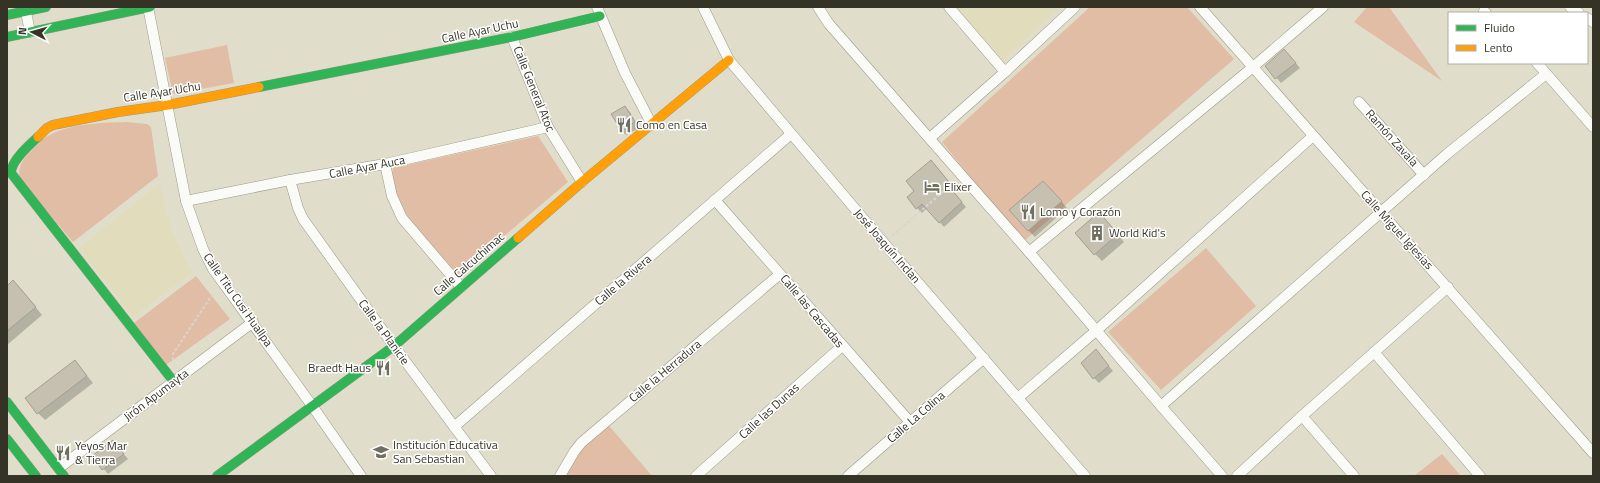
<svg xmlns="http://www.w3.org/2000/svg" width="1600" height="483" font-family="'Titillium Web',sans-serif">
	<rect width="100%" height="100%" fill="#e0deca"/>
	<!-- built -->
	<g fill="#e1ddbc">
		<path d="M956 7H1059L1003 61Z"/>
		<path d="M160 183 165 207 174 236 188 266 193 272 133 317 79 248Z"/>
	</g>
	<!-- green -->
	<g fill="#e1bda6">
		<path d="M1090 7H1187L1234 59 1023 242 942 142Z"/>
		<path d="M1367 7H1389L1442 81 1354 22Z"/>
		<path d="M227 45 234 83 173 94 165 58Z"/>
		<path d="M127 122 147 124 151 127 158 176 73 242 20 179C17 167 22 161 30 152 36 147 42 139 48 136 70 123 102 123 127 122Z"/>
		<path d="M538 136 568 182 458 275 413 227 391 183 393 168Z"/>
		<path d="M1206 248 1256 306 1161 390 1108 332Z"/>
		<path d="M196 276 230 319 166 365 134 323Z"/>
		<path d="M605 421 652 476H558Z"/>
		<path d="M1442 454 1461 476H1414Z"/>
	</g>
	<!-- shadow -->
	<g fill="#0003">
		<path d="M1289 55 1300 68 1281 83 1266 66Z"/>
		<path d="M625 107 630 112 639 128 626 135 621 130 613 114Z"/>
		<path d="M931 161 954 187 951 189 966 207 944 227 927 208 922 213 917 208 916 192Z"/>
		<path d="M1050 188 1067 208 1035 237 1028 230Z"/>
		<path d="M1106 221 1124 242 1102 261 1095 254Z"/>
		<path d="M7 287 21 289 42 315 7 345Z"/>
		<path d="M1096 351 1113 371 1099 383 1094 378Z"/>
		<path d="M75 361 93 383 45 420 38 413Z"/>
		<path d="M113 441 128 459 108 474 93 456Z"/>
	</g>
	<!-- building -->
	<g fill="#c6c0b1" stroke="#a49f91">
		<path d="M1284 49 1296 63 1275 79 1265 66Z"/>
		<path d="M625 106 635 122 621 130 611 114Z"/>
		<path d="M931 160 949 182 947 184 962 202 939 223 922 204 916 209 907 197 914 191 906 181Z"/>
		<path d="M1043 181 1062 201 1028 231 1009 210Z"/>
		<path d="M1099 212 1118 234 1094 255 1075 233Z"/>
		<path d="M13 280 36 307 7 331V286Z"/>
		<path d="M1096 349 1109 366 1093 379 1081 363Z"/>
		<path d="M75 360 87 376 37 414 25 398Z"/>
		<path d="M113 440 124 454 102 470 92 456Z"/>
	</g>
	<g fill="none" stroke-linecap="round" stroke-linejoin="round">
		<defs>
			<g id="street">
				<path d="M25 7 30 32"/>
				<path d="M148 7 186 201 203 249 213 269 313 407 361 476"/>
				<path d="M597 7 625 73 652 125"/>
				<path d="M703 7 729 60 884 243 1085 476"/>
				<path d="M818 7 829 24 1029 252 1161 406 1222 476"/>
				<path d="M949 7 1005 72"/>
				<path d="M1200 7 1593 453"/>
				<path d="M1570 7 1579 13"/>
				<path d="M1484 11 1486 13"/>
				<path d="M1587 18 1593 22"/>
				<path d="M512 37 548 127 582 182"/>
				<path d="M1537 63 1593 127"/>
				<path d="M1359 102 1424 175"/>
				<path d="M930 138 1005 72 1075 7"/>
				<path d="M385 164 392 196 402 218 461 287"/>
				<path d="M290 180 298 208 303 219 394 346 491 476"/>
				<path d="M715 200 910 422"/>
				<path d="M186 201 290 180 385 164 548 127"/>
				<path d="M1029 252 1253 67 1323 7"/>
				<path d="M1374 352 1480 476"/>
				<path d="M1018 398 1097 330 1313 136"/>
				<path d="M1161 406 1447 154 1546 74"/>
				<path d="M1302 416 1354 476"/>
				<path d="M454 427 791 134"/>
				<path d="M59 468 253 322"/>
				<path d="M560 476 574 452 581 443 780 274"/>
				<path d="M696 476 842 346"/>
				<path d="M848 476 984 358"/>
				<path d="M1237 476 1302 416 1448 287"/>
			</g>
			<g id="fast">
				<path d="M7 15 46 7"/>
				<path d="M7 37 150 7"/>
				<path d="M259 87 512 37 600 16"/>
				<path d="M38 137C29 145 11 161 11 173L174 382"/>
				<path d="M7 402 64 476"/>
				<path d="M7 439 36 476"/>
				<path d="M217 476 394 346 518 238"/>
			</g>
			<g id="slow">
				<path d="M38 137 47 128 53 125 118 112 168 105 259 87"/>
				<path d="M518 238 582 182 729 60"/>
			</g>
		</defs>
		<!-- street casing -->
		<use href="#street" stroke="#9b998a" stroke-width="11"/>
		<!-- fast casing -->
		<use href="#fast" stroke="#9b998a" stroke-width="10"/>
		<!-- slow casing -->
		<use href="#slow" stroke="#9b998a" stroke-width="10"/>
		<!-- path -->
		<g stroke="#d6d6cf" stroke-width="2" stroke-dasharray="3 2" stroke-linecap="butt">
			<path d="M892 236 954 182"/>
			<path d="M173 360V354L210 298 216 293"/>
		</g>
		<!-- street -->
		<use href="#street" stroke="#fafaf7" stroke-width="10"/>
		<!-- fast -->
		<use href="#fast" stroke="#30b455" stroke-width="9"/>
		<!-- slow -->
		<use href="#slow" stroke="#ff9f0a" stroke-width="9"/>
	</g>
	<!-- icons -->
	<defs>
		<symbol id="restaurant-bare" viewBox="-9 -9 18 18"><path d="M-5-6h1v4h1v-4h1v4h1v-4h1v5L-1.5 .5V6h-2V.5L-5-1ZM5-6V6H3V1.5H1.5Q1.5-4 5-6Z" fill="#716f5f" stroke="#fff" stroke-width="2.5" paint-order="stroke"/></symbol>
		<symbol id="hotel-bare" viewBox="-9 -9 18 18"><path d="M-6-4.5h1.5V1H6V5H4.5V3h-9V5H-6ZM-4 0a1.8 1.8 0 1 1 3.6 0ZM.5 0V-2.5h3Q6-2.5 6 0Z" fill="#716f5f" stroke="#fff" stroke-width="2.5" paint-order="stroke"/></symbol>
		<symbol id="building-bare" viewBox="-9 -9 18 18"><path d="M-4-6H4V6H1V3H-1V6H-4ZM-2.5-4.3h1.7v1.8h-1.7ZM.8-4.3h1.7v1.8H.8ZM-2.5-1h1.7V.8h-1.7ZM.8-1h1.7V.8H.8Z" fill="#716f5f" stroke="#fff" stroke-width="2.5" paint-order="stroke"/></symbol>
		<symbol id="school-bare" viewBox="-9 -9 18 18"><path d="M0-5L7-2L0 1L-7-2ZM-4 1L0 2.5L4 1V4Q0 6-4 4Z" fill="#716f5f" stroke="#fff" stroke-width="2.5" paint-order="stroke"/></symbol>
	</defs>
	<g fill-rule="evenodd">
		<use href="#restaurant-bare" x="613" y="114" width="22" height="22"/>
		<use href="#hotel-bare" x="921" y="176" width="22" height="22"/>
		<use href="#restaurant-bare" x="1017" y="201" width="22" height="22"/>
		<use href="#building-bare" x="1086" y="222" width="22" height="22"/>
		<use href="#restaurant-bare" x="372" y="357" width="22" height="22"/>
		<use href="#school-bare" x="370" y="441" width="22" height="22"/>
		<use href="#restaurant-bare" x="52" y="442" width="22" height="22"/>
	</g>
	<g text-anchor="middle" stroke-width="3" stroke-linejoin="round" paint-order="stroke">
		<!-- street labels -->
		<g font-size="12" fill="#353325" stroke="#fff">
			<text transform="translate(480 31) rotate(-12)" y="4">Calle Ayar Uchu</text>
			<text transform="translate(534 89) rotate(68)" y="4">Calle General Atoc</text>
			<text transform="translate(162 92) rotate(-9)" y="4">Calle Ayar Uchu</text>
			<text transform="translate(1392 138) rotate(48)" y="4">Ramón Zavala</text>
			<text transform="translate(367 167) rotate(-11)" y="4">Calle Ayar Auca</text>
			<text transform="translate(1397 230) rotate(48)" y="4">Calle Miguel Iglesias</text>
			<text transform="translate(887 246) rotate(49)" y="4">José Joaquín Inclan</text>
			<text transform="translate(469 264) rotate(-41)" y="4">Calle Calcuchimac</text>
			<text transform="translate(623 280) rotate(-41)" y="4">Calle la Rivera</text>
			<text transform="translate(238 300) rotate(55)" y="4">Calle Titu Cusi Huallpa</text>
			<text transform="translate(812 311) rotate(50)" y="4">Calle las Cascadas</text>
			<text transform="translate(384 332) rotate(54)" y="4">Calle la Planicie</text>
			<text transform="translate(665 371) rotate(-40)" y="4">Calle la Herradura</text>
			<text transform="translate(156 395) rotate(-37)" y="4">Jirón Apumayta</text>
			<text transform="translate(769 411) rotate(-42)" y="4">Calle las Dunas</text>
			<text transform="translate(916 417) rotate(-41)" y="4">Calle La Colina</text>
		</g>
		<!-- poi labels -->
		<g font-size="12" fill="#353325" stroke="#fff" text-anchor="start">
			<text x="636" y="129">Como en Casa</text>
			<text x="944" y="191">Elixer</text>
			<text x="1040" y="216">Lomo y Corazón</text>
			<text x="1109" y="237">World Kid's</text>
			<text x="371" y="372" text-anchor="end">Braedt Haus</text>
			<text x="393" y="449">Institución Educativa<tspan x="393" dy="14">San Sebastian</tspan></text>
			<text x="75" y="450">Yeyos Mar<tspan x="75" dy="14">&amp; Tierra</tspan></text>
		</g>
	</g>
	<!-- border -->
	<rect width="1600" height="483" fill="none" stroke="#353325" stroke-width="16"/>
	<!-- legend -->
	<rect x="1448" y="12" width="140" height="52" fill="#ffffff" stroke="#aeada8"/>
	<rect x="1456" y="25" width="20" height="6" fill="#30b455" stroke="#aeada8"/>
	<text x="1484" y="32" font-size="12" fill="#353325">Fluido</text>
	<rect x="1456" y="45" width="20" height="6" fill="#ff9f0a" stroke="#aeada8"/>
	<text x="1484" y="52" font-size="12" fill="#353325">Lento</text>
	<!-- north arrow -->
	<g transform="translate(32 32) rotate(276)" stroke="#ffffff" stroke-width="3" paint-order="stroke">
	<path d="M0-3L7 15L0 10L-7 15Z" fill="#353325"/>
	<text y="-6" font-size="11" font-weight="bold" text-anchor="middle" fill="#353325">N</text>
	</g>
</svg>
